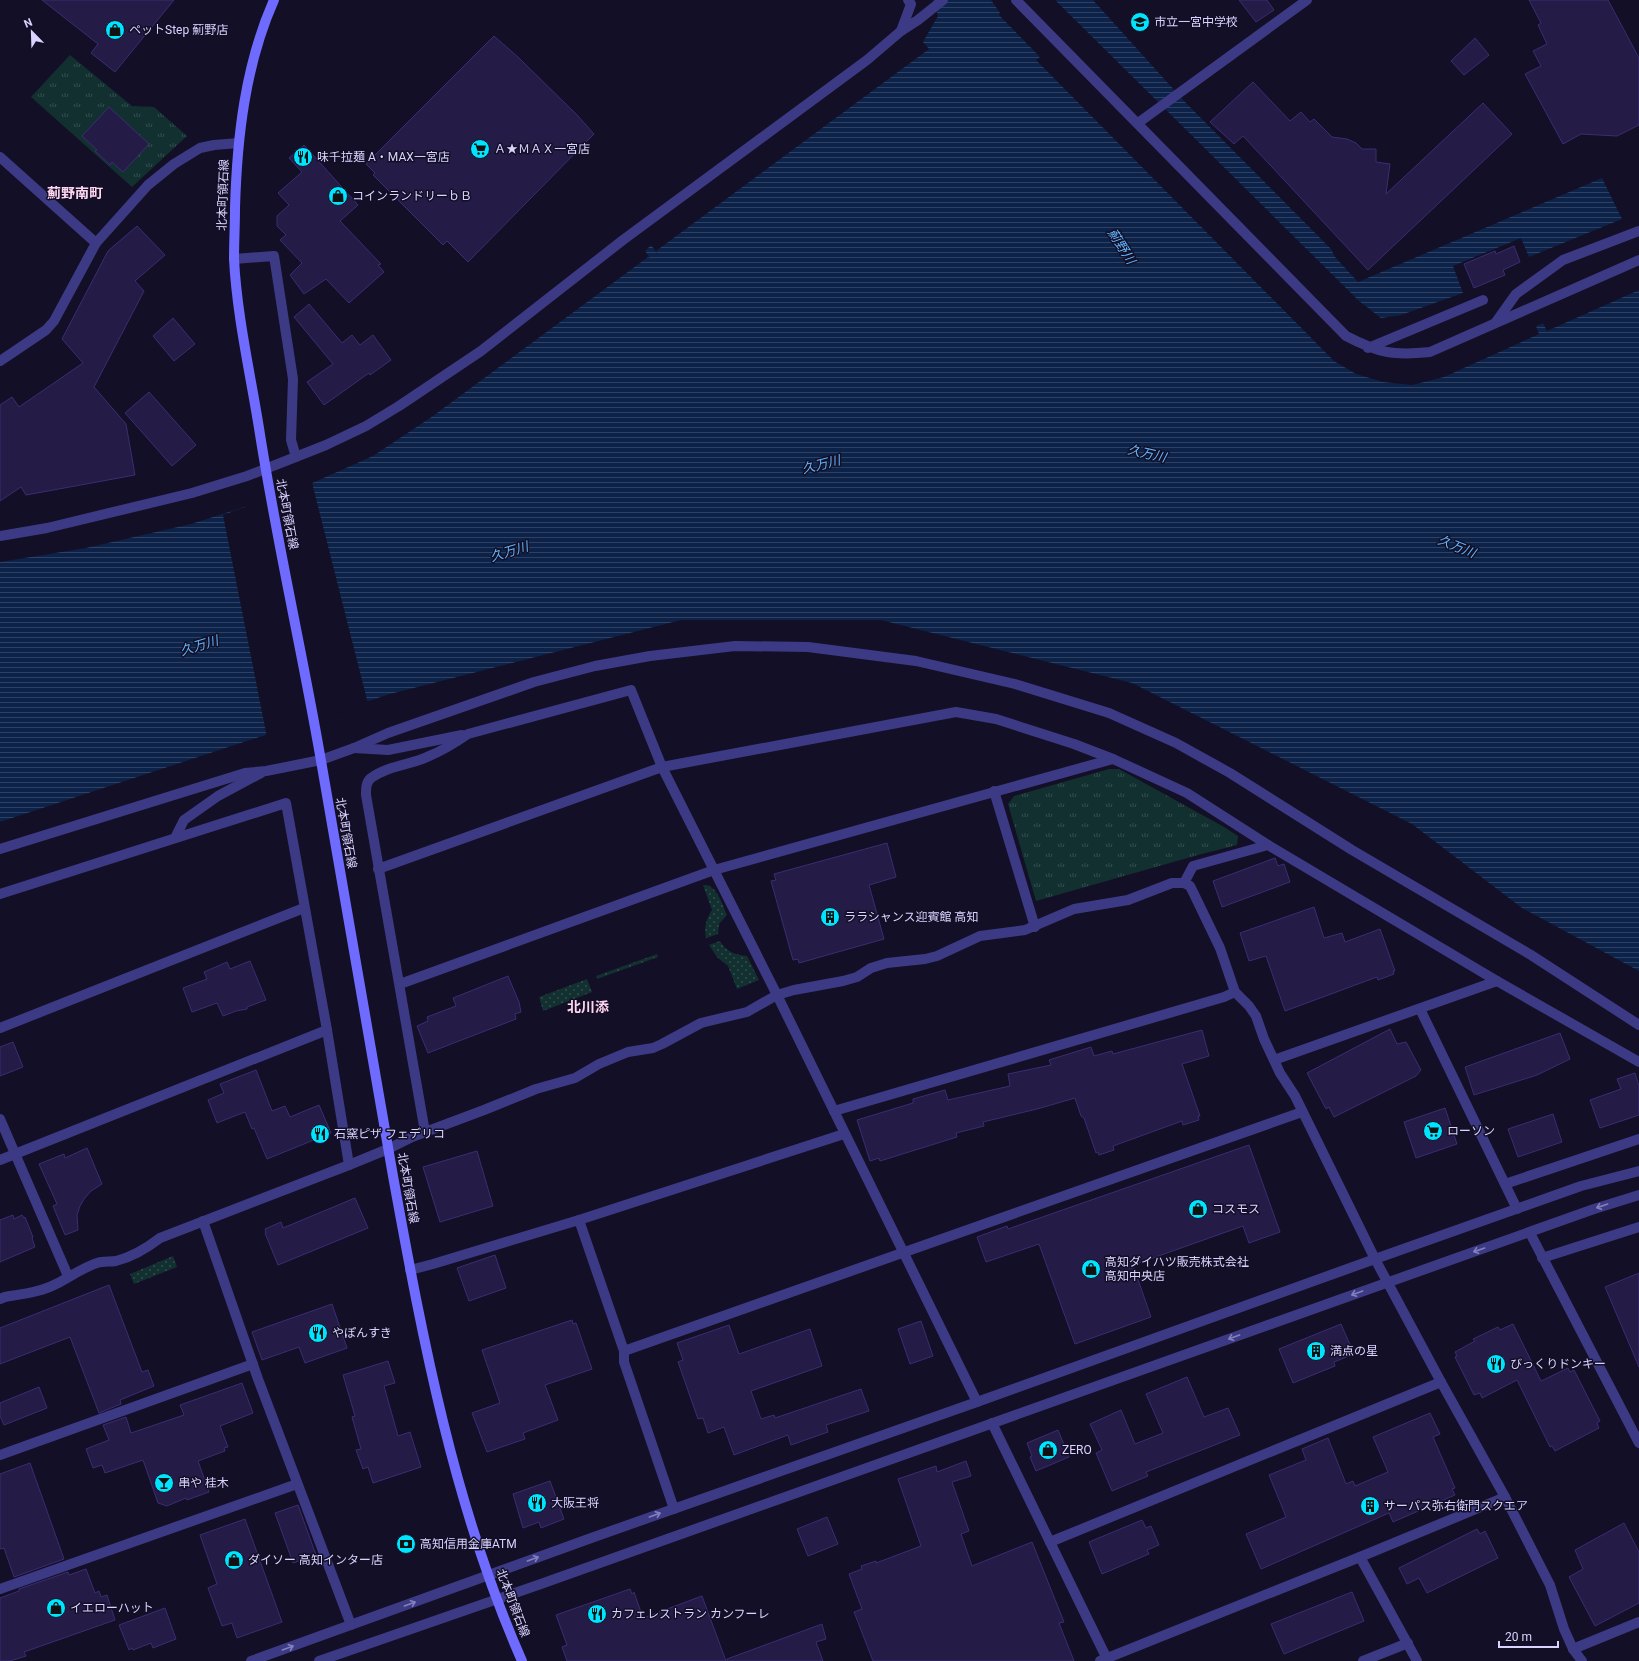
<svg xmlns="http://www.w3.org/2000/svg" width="1639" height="1661" font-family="Roboto,'Noto Sans JP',sans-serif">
	<defs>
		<pattern id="grass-dots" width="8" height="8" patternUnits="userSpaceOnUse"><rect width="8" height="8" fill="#12302f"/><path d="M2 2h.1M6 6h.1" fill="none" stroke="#344d4e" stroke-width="1.8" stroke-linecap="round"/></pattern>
		<pattern id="park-tufts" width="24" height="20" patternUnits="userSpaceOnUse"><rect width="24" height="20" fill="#12302f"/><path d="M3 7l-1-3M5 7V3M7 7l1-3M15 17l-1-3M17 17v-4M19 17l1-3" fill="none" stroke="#344d4e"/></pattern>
		<pattern id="water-rules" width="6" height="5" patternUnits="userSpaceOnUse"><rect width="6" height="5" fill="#0c2248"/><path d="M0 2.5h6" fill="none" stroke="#2f4163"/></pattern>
	</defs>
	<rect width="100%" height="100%" fill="#130f26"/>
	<!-- grass -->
	<g fill="url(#grass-dots)">
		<path d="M703 885C717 884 722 904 727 915L719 924 718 934 706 938C704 927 706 919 712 910Z"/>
		<path d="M720 941C726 952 736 955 747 956L759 980 737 989 728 966 717 957 709 945Z"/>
		<path d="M657 954 658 957 597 979 596 976Z"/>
		<path d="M587 979 592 992 543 1011 539 997Z"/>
		<path d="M173 1256 177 1267 134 1284 130 1274Z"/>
	</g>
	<!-- park -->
	<g fill="url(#park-tufts)">
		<path d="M70 55 132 106 154 107 187 136 132 187 31 97Z"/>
		<path d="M1109 769H1119L1224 827 1238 836 1237 845 1198 855 1036 901 1008 804 1014 796Z"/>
	</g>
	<!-- water -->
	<g fill="url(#water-rules)">
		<path d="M933 0H991L1000 13 999 15 1040 57 1036 60 1334 361 1356 374 1383 382 1412 385 1444 377 1539 334 1536 326 1543 323 1547 331 1639 290V971L1522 908 1412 824 1132 683 881 620H681L390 694 0 822V562L86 548 191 524 292 492 373 456 433 416 648 257 650 258 645 251 651 245 657 253 656 251 929 49 923 42 938 16Z"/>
		<path d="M1055 0H1093L1185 102 1331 249 1335 257 1358 282 1602 178 1622 219 1529 257 1521 238 1453 266 1463 293 1401 315 1381 318 1359 301Z"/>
	</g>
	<!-- pier -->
	<path fill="#130f26" d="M312 483 368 704 267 737 223 515Z"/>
	<!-- building -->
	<g fill="#241b47" stroke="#3b2d73">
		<path d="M42 0H174L115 72 91 53 98 44Z"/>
		<path d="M1239 0H1267L1274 10 1256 22Z"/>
		<path d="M1529 0H1608L1639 58V125L1617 136 1581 134 1563 144 1525 74 1541 66 1533 51 1547 44 1538 25 1541 23Z"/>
		<path d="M494 36 519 58 577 115 594 134 468 262 447 241 443 245 373 175 375 173 366 164Z"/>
		<path d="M1475 38 1489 55 1464 75 1451 61Z"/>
		<path d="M1253 82 1290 121 1301 112 1310 122 1314 119 1332 137 1347 139 1356 143 1362 149H1376V162L1390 164 1386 194 1483 103 1512 134 1368 270 1243 136 1234 144 1210 122Z"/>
		<path d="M109 107 149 144 123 172 112 162 110 165 95 151 97 150 82 136Z"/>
		<path d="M304 145 358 205 340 221 381 264 378 265 384 272 349 303 326 279 304 294 290 275 302 263 280 240 286 235 277 226V216L289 205 278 193 302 172 289 158Z"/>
		<path d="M137 226 165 255 135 281 144 291 94 387 126 424 135 475 26 495 21 487 0 501V405L12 397 19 407 83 363 62 339 108 251Z"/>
		<path d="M1514 246 1520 262 1503 270 1505 275 1474 288 1464 264 1495 251 1496 254Z"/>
		<path d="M309 304 342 343 352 335 360 345 373 335 391 360 370 375 369 373 324 405 307 382 333 364 294 317Z"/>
		<path d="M173 318 195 344 174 361 153 336Z"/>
		<path d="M149 392 196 445 172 466 125 413Z"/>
		<path d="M887 843 896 877 869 885 884 939 799 963 798 959 793 960 771 881 776 880 774 874Z"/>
		<path d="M1275 858 1278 866 1284 864 1290 882 1222 907 1213 881Z"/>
		<path d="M1314 907 1324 938 1342 933 1345 942 1380 929 1395 971H1393L1394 974 1378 980 1377 977 1285 1011 1266 956 1249 961 1240 933Z"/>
		<path d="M250 961 266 1000 247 1007V1009L236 1011 223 1016 217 1003 192 1012 183 988 207 979 204 972 227 962 230 969Z"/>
		<path d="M508 976 519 1002 521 1012 515 1014 516 1019 428 1053 417 1026 428 1021 427 1017 456 1006 453 998Z"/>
		<path d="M1390 1029 1397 1044 1406 1042 1421 1070 1416 1076 1334 1117 1329 1107 1326 1109 1307 1073Z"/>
		<path d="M1202 1030 1209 1056 1182 1064 1200 1116H1198L1199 1120 1183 1125 1182 1121 1113 1146 1114 1150 1099 1155 1098 1152 1096 1153 1084 1118 1081 1116 1075 1098 1037 1109 983 1122 984 1126 956 1133 957 1137 880 1161 879 1158 870 1161 857 1120 913 1103V1099L945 1090 948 1100 1010 1086 1008 1074 1051 1065 1049 1060 1091 1047 1094 1056 1112 1051 1113 1054Z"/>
		<path d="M1560 1033 1570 1059 1537 1075 1474 1095 1465 1067Z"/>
		<path d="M13 1042 23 1067 0 1076V1047Z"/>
		<path d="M256 1070 272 1111 285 1106 290 1117 319 1105 331 1133 267 1159 254 1128 252 1129 245 1112 217 1123 208 1100 224 1093 220 1084Z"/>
		<path d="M1635 1073 1639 1086V1115L1600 1128 1590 1100 1621 1089 1617 1079Z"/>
		<path d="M1445 1108 1457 1144 1416 1158 1404 1122Z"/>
		<path d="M1553 1114 1562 1142 1518 1157 1508 1129Z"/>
		<path d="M1249 1145 1280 1232 1249 1243 1243 1226 1133 1265 1151 1317 1075 1344 1039 1244 986 1262 977 1237 1007 1226 1008 1229Z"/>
		<path d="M87 1148 102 1184 91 1191 84 1199 80 1206 77 1215 78 1230 65 1235 53 1206 57 1204 39 1164 64 1154 65 1158Z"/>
		<path d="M477 1151 493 1206 440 1222 423 1167Z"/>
		<path d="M355 1198 368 1228 278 1265 265 1233H266L265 1229 281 1222 283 1228Z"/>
		<path d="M13 1215 14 1219 22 1215 24 1218 25 1217 33 1237 32 1238 35 1247 0 1262V1220Z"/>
		<path d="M495 1255 506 1288 469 1301 457 1268Z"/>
		<path d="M1639 1273V1367L1605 1287Z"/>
		<path d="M109 1285 142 1372 148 1370 154 1386 120 1400 121 1404 99 1413 70 1337 0 1364V1328Z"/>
		<path d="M332 1304 347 1348 305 1363 299 1347 262 1360 252 1332Z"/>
		<path d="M572 1320 573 1324 576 1323 592 1369 545 1385 558 1420 523 1433 525 1439 487 1452 472 1413 500 1403 482 1350Z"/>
		<path d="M921 1321 933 1356 910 1364 898 1329Z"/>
		<path d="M1341 1324 1354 1354 1334 1362 1335 1366 1293 1383 1279 1349Z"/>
		<path d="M1513 1324 1541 1381 1568 1368 1570 1372 1574 1370 1600 1421 1597 1423 1599 1428 1555 1451 1552 1446 1550 1447 1517 1380 1482 1398 1480 1393 1474 1395 1455 1357 1457 1356 1455 1352 1475 1341 1473 1339 1498 1327 1500 1330Z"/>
		<path d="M729 1325 739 1354 810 1329 822 1366 751 1391 761 1419 774 1415 775 1418 861 1389 869 1411 826 1425 828 1432 791 1445 788 1435 734 1455 724 1427 708 1433 703 1418 698 1419 678 1362 683 1360 677 1343Z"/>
		<path d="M388 1361 395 1383 384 1386 398 1436 410 1432 421 1467 373 1483 368 1467 363 1469 356 1450 361 1449 352 1417 355 1416 343 1375Z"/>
		<path d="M1187 1377 1204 1417 1228 1408 1240 1435 1146 1472 1148 1476 1112 1491 1096 1453 1102 1450 1090 1424 1121 1410 1135 1444 1163 1433 1146 1394Z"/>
		<path d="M242 1383 253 1413 220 1426 228 1447 224 1448 225 1451 198 1461 209 1492 187 1500 186 1498 167 1506 158 1503 143 1460 105 1473 102 1465 93 1468 86 1449 109 1440 103 1425 126 1417 131 1433 184 1415 180 1405Z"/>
		<path d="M39 1387 47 1408 4 1425 0 1416V1403Z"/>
		<path d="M1430 1413 1440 1434 1433 1437 1455 1488 1452 1489 1455 1495 1393 1522 1389 1513 1261 1569 1246 1534 1286 1517 1269 1475 1306 1460 1302 1449 1328 1438 1346 1484 1353 1481 1355 1486 1388 1472 1373 1437Z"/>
		<path d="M1058 1430 1069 1457 1036 1471 1030 1457 1032 1456 1027 1443Z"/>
		<path d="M966 1461 971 1476 952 1482 969 1531 961 1534 972 1566 1032 1542 1064 1622 1059 1623 1074 1661H873L854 1612 862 1609 849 1574 862 1569 861 1566 876 1561V1563L921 1546 898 1479 936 1466 937 1472Z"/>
		<path d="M30 1463 64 1559 14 1577 4 1548 0 1549V1474Z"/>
		<path d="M550 1481 564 1519 541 1528 539 1522 523 1528 513 1494Z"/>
		<path d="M298 1505 316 1555 293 1563 275 1513Z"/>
		<path d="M827 1517 838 1544 808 1556 797 1529Z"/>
		<path d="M245 1519 282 1622 237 1638 232 1623 222 1626 208 1588 217 1584 200 1535Z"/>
		<path d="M1142 1520 1146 1528 1151 1526 1159 1545 1147 1550 1149 1554 1102 1574 1089 1542Z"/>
		<path d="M1624 1523 1639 1552V1603L1595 1626 1569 1577 1583 1569 1575 1550Z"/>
		<path d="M1477 1529 1480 1534 1485 1531 1498 1558 1427 1593 1419 1578 1407 1584 1399 1568Z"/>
		<path d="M86 1569 95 1593 99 1591 101 1597 107 1595 115 1620 24 1652 26 1656 10 1661H0V1598L19 1591V1589L68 1572 69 1575Z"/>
		<path d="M630 1589 632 1594 634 1592 643 1618 702 1596 726 1661H567L562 1647 567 1645 556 1615Z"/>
		<path d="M1352 1592 1364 1621 1284 1654 1271 1624Z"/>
		<path d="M165 1608 176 1639 153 1648 151 1643 133 1650 132 1648 129 1650 119 1625Z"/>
		<path d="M822 1624 826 1639 816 1642 823 1661H727V1659Z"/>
	</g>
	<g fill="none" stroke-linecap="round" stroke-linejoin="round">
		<!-- minor -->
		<g stroke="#3d3a85" stroke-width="10">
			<path d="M1016 0 1346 336C1379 353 1393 356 1430 352L1639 260"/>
			<path d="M901 31 911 4 908 0"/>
			<path d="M1138 123 1307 0"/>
			<path d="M0 157 96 243"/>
			<path d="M234 259 274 256 293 379 291 440 296 457"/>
			<path d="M1496 322 1516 294 1563 260 1639 231"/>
			<path d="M1368 348 1483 300"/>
			<path d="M0 361 46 330 54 321 96 243 148 185 174 164 200 148 214 145 239 143"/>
			<path d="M0 536 47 528 192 493 247 476 283 462 326 445 366 426 399 406 481 351 623 240 867 60 901 31 918 20 943 0"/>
			<path d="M354 748 388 750 462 735"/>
			<path d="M994 791 1035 927"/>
			<path d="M175 838 184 820 218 796 261 773"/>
			<path d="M0 849 245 773 266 771 321 760"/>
			<path d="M378 869 662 767 956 712 996 719 1074 744 1113 759 1187 793 1268 845"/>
			<path d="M1184 883 1193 866 1268 845 1497 981 1639 1062"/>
			<path d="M0 894 286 803 327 1030 349 1165"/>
			<path d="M400 984 714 870 1113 759"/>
			<path d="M1420 1009 1517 1209"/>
			<path d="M0 1028 304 908"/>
			<path d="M1274 1060 1497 981"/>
			<path d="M834 1111 1224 997 1235 992"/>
			<path d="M0 1119 68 1276"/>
			<path d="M425 1132 366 795C366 788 366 782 371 778 387 766 410 765 427 757 442 751 455 743 468 734L631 690 662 767 777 995 977 1402"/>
			<path d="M0 1160 327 1030"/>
			<path d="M1505 1184 1639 1139"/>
			<path d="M579 1220 624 1351V1362L674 1509"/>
			<path d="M203 1221 258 1379 351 1625"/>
			<path d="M1530 1233 1639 1443"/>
			<path d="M1542 1258 1639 1227"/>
			<path d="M410 1270 433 1264 579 1220 844 1134"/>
			<path d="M0 1299 5 1297C22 1294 41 1292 56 1284 70 1277 82 1268 97 1263 103 1261 110 1262 116 1261 132 1257 147 1248 160 1238L349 1165 388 1149 412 1137 484 1110 536 1089 575 1078 599 1064 628 1052 653 1048 662 1044 701 1023 747 1012 777 995 794 990 843 981 857 977 871 968 887 963 925 959 937 956 980 936 1025 930 1074 909 1128 900 1172 883H1184L1190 886 1193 892 1220 948 1235 992 1249 1006 1256 1016 1264 1039 1280 1073 1295 1096 1375 1259"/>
			<path d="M624 1351 1302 1112"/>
			<path d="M992 1423 1108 1661"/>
			<path d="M0 1455 253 1364"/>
			<path d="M1050 1542 1441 1382"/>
			<path d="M1360 1557 1417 1661"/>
			<path d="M0 1589 297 1484"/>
			<path d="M1573 1649 1639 1622"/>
			<path d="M1100 1661 1360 1557 1505 1497"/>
			<path d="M1363 1661 1408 1643"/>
		</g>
		<!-- tertiary -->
		<g stroke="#3d3a85" stroke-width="10">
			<path d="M321 760 354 748 388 733 534 682 595 666 650 656 735 646 808 647 916 661 1015 684 1109 713 1176 743 1230 773 1352 850 1531 955 1639 1025"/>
			<path d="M1375 1259 1441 1382 1505 1497 1550 1585 1564 1629 1573 1649 1582 1661"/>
			<path d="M251 1661 594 1537 977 1402 1375 1259 1581 1186 1639 1171"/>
			<path d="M319 1661 538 1585 1594 1209 1639 1195"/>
		</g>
		<!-- secondary -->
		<path stroke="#6f6bff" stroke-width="10" d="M274 0C245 65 237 138 235 208 235 225 234 242 234 259 237 316 250 372 259 428 276 538 301 646 320 755 345 895 368 1036 393 1176 423 1341 454 1507 522 1661"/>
	</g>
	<!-- one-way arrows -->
	<defs><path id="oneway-shaft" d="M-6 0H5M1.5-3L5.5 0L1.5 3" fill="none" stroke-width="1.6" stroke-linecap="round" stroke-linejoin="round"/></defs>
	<g stroke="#837fbc">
		<use href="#oneway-shaft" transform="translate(1602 1206) rotate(161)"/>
		<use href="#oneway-shaft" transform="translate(1479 1250) rotate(161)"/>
		<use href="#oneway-shaft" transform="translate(1357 1293) rotate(160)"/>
		<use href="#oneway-shaft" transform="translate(1234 1337) rotate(160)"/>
		<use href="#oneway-shaft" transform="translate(655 1515) rotate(-20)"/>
		<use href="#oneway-shaft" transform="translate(533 1559) rotate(-20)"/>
		<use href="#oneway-shaft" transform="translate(410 1604) rotate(-20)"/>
		<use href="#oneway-shaft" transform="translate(288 1648) rotate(-20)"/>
	</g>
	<!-- icons -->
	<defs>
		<symbol id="school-disc" viewBox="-11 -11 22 22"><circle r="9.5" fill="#00e5ff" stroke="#130f26"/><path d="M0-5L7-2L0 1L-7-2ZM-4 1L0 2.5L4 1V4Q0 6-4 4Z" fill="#111"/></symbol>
		<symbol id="shop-disc" viewBox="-11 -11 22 22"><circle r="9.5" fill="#00e5ff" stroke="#130f26"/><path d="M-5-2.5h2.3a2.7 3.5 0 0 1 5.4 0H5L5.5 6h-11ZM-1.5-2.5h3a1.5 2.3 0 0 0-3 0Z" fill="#111"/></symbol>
		<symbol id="supermarket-disc" viewBox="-11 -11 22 22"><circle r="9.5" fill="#00e5ff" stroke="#130f26"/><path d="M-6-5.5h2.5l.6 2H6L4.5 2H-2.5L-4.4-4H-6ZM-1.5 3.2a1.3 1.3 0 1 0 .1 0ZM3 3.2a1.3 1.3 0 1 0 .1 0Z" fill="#111"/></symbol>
		<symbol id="restaurant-disc" viewBox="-11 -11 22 22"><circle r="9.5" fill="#00e5ff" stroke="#130f26"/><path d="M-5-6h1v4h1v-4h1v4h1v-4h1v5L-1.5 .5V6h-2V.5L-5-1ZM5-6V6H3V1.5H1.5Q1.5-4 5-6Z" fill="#111"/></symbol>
		<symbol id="building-disc" viewBox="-11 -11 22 22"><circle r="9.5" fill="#00e5ff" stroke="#130f26"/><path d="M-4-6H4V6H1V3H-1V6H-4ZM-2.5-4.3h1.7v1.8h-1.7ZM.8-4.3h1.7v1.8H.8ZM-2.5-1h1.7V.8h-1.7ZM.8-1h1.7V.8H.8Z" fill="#111"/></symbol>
		<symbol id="bar-disc" viewBox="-11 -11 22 22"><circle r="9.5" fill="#00e5ff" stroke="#130f26"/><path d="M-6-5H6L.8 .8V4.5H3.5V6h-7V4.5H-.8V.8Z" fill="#111"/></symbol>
		<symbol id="bank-disc" viewBox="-11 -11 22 22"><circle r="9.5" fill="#00e5ff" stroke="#130f26"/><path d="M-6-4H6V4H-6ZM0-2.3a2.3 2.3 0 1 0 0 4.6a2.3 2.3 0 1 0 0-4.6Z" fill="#111"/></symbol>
	</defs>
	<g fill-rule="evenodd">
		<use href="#school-disc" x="1129" y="11" width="22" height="22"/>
		<use href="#shop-disc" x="104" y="19" width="22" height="22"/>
		<use href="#supermarket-disc" x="469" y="138" width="22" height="22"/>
		<use href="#restaurant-disc" x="292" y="146" width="22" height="22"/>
		<use href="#shop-disc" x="327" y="185" width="22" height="22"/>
		<use href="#building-disc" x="819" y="906" width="22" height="22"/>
		<use href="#supermarket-disc" x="1422" y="1120" width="22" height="22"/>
		<use href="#restaurant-disc" x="309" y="1123" width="22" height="22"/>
		<use href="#shop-disc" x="1187" y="1198" width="22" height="22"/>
		<use href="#shop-disc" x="1080" y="1258" width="22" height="22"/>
		<use href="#restaurant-disc" x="307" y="1322" width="22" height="22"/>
		<use href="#building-disc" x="1305" y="1340" width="22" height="22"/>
		<use href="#restaurant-disc" x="1485" y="1353" width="22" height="22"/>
		<use href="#shop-disc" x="1037" y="1439" width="22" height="22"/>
		<use href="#bar-disc" x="153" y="1472" width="22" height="22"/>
		<use href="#restaurant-disc" x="526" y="1492" width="22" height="22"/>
		<use href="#building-disc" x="1359" y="1495" width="22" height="22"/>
		<use href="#bank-disc" x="395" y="1533" width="22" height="22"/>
		<use href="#shop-disc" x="223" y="1549" width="22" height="22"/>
		<use href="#shop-disc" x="45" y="1597" width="22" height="22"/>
		<use href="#restaurant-disc" x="586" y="1603" width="22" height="22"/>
	</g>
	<g text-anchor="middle" stroke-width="3" stroke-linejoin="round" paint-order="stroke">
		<!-- poi labels -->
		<g font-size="12" fill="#d9d4ff" stroke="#130f26" text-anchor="start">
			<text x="1154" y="26">市立一宮中学校</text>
			<text x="129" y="34">ペットStep 薊野店</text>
			<text x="494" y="153">Ａ★ＭＡＸ一宮店</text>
			<text x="317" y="161">味千拉麺 A・MAX一宮店</text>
			<text x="352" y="200">コインランドリーｂＢ</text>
			<text x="844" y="921">ララシャンス迎賓館 高知</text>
			<text x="1447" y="1135">ローソン</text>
			<text x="334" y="1138">石窯ピザ フェデリコ</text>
			<text x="1212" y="1213">コスモス</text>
			<text x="1105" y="1266">高知ダイハツ販売株式会社<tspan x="1105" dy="14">高知中央店</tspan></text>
			<text x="332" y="1337">やぽんすき</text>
			<text x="1330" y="1355">満点の星</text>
			<text x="1510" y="1368">びっくりドンキー</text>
			<text x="1062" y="1454">ZERO</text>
			<text x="178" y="1487">串や 桂木</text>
			<text x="551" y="1507">大阪王将</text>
			<text x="1384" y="1510">サーパス弥右衛門スクエア</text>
			<text x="420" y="1548">高知信用金庫ATM</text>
			<text x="248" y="1564">ダイソー 高知インター店</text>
			<text x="70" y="1612">イエローハット</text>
			<text x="611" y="1618">カフェレストラン カンフーレ</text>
		</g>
		<!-- street labels -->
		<g font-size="12" fill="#d9d4ff" stroke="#130f26">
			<text transform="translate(223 195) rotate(-88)" y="4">北本町領石線</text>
			<text transform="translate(287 514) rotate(79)" y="4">北本町領石線</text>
			<text transform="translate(346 833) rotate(80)" y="4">北本町領石線</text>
			<text transform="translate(408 1188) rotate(80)" y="4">北本町領石線</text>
			<text transform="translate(513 1603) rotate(69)" y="4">北本町領石線</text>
		</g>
		<!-- water labels -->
		<g font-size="13" font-style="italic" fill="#62b6ff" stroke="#130f26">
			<text transform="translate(1122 246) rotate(57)" y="5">薊野川</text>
			<text transform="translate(1147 453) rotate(13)" y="5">久万川</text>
			<text transform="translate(821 464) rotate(-14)" y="5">久万川</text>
			<text transform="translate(1457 546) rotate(22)" y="5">久万川</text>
			<text transform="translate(509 551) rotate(-17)" y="5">久万川</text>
			<text transform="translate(199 645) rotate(-17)" y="5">久万川</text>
		</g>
		<!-- quarter labels -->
		<g font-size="14" font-weight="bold" fill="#ffd6f0" stroke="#130f26">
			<text x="75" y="198">薊野南町</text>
			<text x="588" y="1012">北川添</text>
		</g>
	</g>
	<!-- north arrow -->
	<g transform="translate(32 32) rotate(337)" stroke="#130f26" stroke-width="3" paint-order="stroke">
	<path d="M0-3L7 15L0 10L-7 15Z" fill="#d9d4ff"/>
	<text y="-6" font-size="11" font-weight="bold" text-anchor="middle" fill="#d9d4ff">N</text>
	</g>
	<!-- scale -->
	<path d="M1499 1641v6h59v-6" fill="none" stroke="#d9d4ff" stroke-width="2"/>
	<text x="1505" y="1641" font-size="12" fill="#d9d4ff" stroke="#130f26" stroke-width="3" paint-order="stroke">20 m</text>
</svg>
